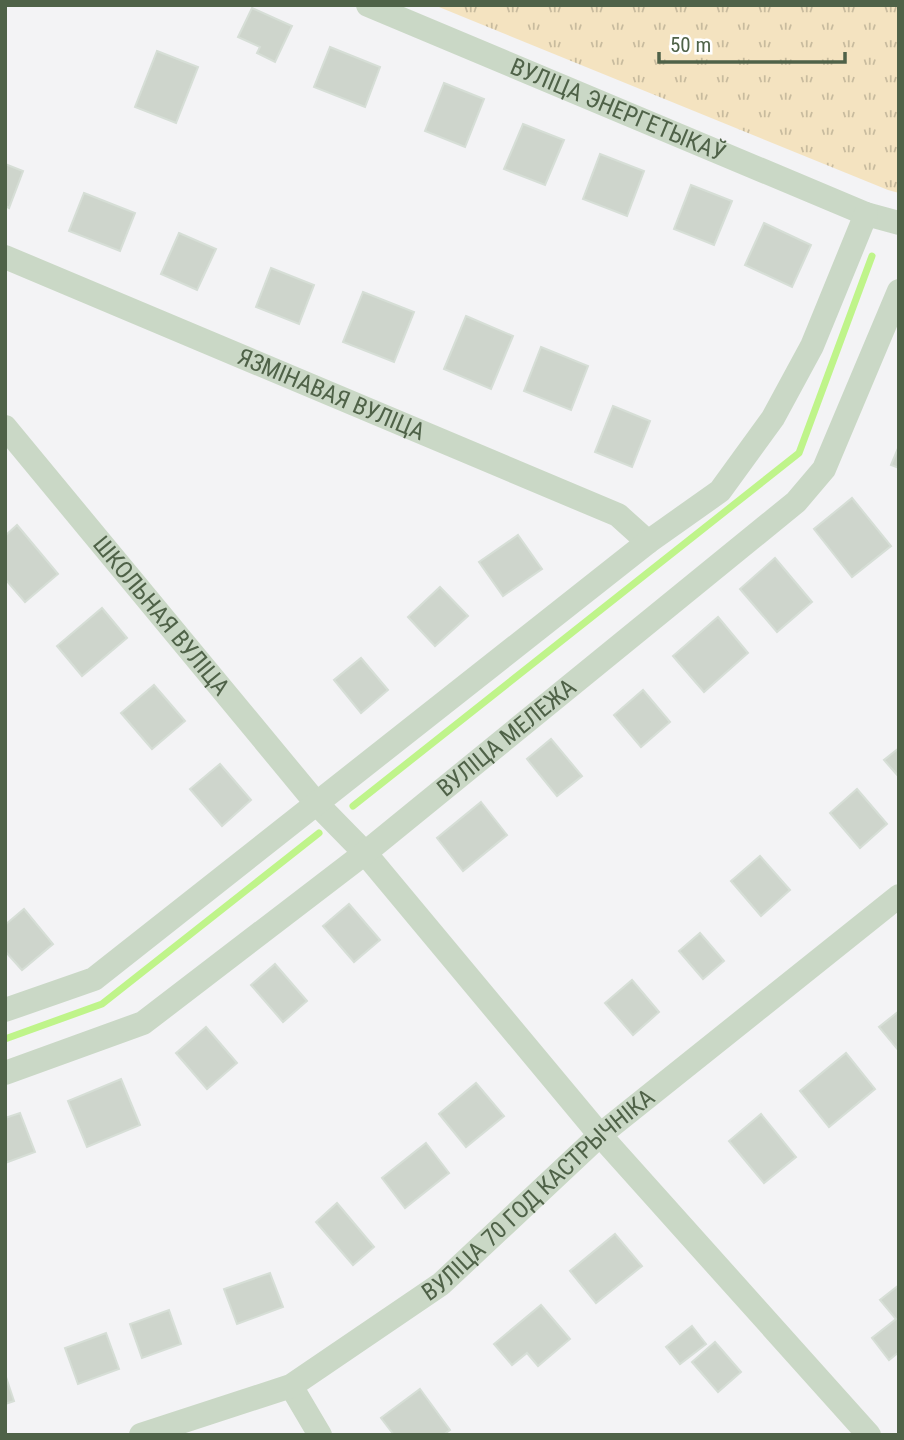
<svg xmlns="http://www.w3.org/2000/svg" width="904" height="1440" font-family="'Roboto Condensed',sans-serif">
	<defs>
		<pattern id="grass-tufts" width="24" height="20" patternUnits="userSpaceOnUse" patternTransform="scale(1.75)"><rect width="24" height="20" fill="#f4e3c0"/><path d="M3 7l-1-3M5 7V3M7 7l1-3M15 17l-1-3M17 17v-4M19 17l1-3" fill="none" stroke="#c8bb9e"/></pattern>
	</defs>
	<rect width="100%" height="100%" fill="#f3f3f5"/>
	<!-- grass -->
	<path fill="url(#grass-tufts)" d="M434 5H899V193L888 190Z"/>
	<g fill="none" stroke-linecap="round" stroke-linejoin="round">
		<!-- stream -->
		<g stroke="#bff48a" stroke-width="7">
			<path d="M353 806 799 453 872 256"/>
			<path d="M5 1039 102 1004 319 833"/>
		</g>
	</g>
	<!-- building -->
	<g fill="#ced5cc" stroke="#d6ded6" stroke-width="2">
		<path d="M252 8 292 26 275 62 257 53 260 47 238 37Z"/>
		<path d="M330 47 380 67 365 107 314 87Z"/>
		<path d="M157 51 198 67 176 123 135 107Z"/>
		<path d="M444 83 484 99 465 147 425 131Z"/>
		<path d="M523 124 564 140 545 185 504 169Z"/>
		<path d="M600 154 644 171 627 216 583 199Z"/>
		<path d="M5 164 23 171 9 208 5 206Z"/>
		<path d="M691 185 732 201 714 245 674 229Z"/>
		<path d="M84 193 135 213 120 251 69 231Z"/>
		<path d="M764 223 811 245 792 287 745 265Z"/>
		<path d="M179 233 216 249 197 290 161 274Z"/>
		<path d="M271 268 314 285 299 324 256 307Z"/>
		<path d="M363 292 414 312 394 362 343 342Z"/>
		<path d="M466 316 513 336 491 389 444 369Z"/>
		<path d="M541 347 588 366 571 410 524 391Z"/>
		<path d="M613 406 650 421 632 467 595 452Z"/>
		<path d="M899 446V468L891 465Z"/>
		<path d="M852 498 891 546 852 577 814 529Z"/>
		<path d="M17 525 58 574 25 602 5 579V536Z"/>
		<path d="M518 535 542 569 503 596 479 562Z"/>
		<path d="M775 558 812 602 777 632 740 589Z"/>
		<path d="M440 587 468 616 435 646 408 617Z"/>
		<path d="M102 608 127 638 82 676 57 646Z"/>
		<path d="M718 617 748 653 704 692 673 656Z"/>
		<path d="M361 658 388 690 361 713 334 680Z"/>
		<path d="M154 685 185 721 152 749 121 713Z"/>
		<path d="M643 690 670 722 641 747 614 715Z"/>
		<path d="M551 739 582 776 557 796 527 759Z"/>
		<path d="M899 748V777L884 760Z"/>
		<path d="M220 764 251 800 222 826 190 789Z"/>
		<path d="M857 789 887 824 860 848 830 813Z"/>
		<path d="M481 802 507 835 463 871 437 838Z"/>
		<path d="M760 856 790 890 761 916 731 881Z"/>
		<path d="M349 904 380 940 354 962 323 926Z"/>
		<path d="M24 909 53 944 22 970 5 951V925Z"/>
		<path d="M700 933 724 961 703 979 679 951Z"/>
		<path d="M275 964 307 1001 283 1022 251 985Z"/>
		<path d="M632 980 659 1012 633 1035 605 1003Z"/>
		<path d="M899 1011V1051L879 1027Z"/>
		<path d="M206 1027 237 1063 207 1089 176 1053Z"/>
		<path d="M846 1053 875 1089 829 1127 800 1091Z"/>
		<path d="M121 1079 140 1125 87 1147 68 1101Z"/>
		<path d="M476 1083 504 1116 466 1147 439 1114Z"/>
		<path d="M20 1113 35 1152 5 1163V1118Z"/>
		<path d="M761 1114 796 1157 764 1183 729 1141Z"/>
		<path d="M426 1143 449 1173 405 1208 382 1178Z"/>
		<path d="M337 1203 374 1247 353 1265 316 1222Z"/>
		<path d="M615 1234 642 1266 596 1303 570 1271Z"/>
		<path d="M270 1273 283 1307 237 1324 224 1289Z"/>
		<path d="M899 1285V1352L889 1360 872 1338 896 1319 880 1300Z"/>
		<path d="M541 1305 570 1339 538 1366 527 1353 512 1365 494 1344Z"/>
		<path d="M169 1310 181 1344 142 1358 130 1324Z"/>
		<path d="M692 1326 706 1344 680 1364 666 1347Z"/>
		<path d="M106 1333 119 1369 78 1384 65 1348Z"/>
		<path d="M715 1342 741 1372 718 1392 692 1362Z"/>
		<path d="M5 1374 14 1401 5 1404Z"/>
		<path d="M420 1389 450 1430 443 1435H394L381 1418Z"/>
	</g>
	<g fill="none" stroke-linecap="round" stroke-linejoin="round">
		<!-- street -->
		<g stroke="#cad8c6" stroke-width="24">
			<path id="s1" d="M368 5 866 214 899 223"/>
			<path id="s2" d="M5 257 618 515 648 542"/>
			<path id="s3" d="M5 427 317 804 365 853 600 1135 869 1435"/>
			<path d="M5 1010 94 979 648 542 720 491 773 418 812 346 866 214"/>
			<path id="s4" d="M5 1073 143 1023 365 853 796 502 824 469 899 291"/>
			<path d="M291 1386 320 1435"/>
			<path id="s5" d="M141 1435 291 1386 441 1284 600 1135 899 896"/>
		</g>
	</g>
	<g text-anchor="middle" stroke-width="7" stroke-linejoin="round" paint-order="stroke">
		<!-- street labels -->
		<g font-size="24" fill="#4f6248" stroke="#fff">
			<text dy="8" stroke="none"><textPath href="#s1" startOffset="271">ВУЛІЦА ЭНЕРГЕТЫКАЎ</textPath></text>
			<text dy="8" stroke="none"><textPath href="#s2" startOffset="354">ЯЗМІНАВАЯ ВУЛІЦА</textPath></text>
			<text dy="8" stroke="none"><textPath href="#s3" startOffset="245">ШКОЛЬНАЯ ВУЛІЦА</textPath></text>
			<text dy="8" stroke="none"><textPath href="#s4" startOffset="609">ВУЛІЦА МЕЛЕЖА</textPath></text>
			<text dy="8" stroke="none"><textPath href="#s5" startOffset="471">ВУЛІЦА 70 ГОД КАСТРЫЧНІКА</textPath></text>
		</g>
	</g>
	<!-- border -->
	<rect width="904" height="1440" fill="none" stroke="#4f6248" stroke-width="14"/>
	<!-- scale -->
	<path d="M659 52v10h186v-10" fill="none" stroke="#4f6248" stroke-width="3.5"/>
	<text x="670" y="52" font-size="21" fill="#4f6248" stroke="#ffffff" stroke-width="5" paint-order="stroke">50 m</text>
</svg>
